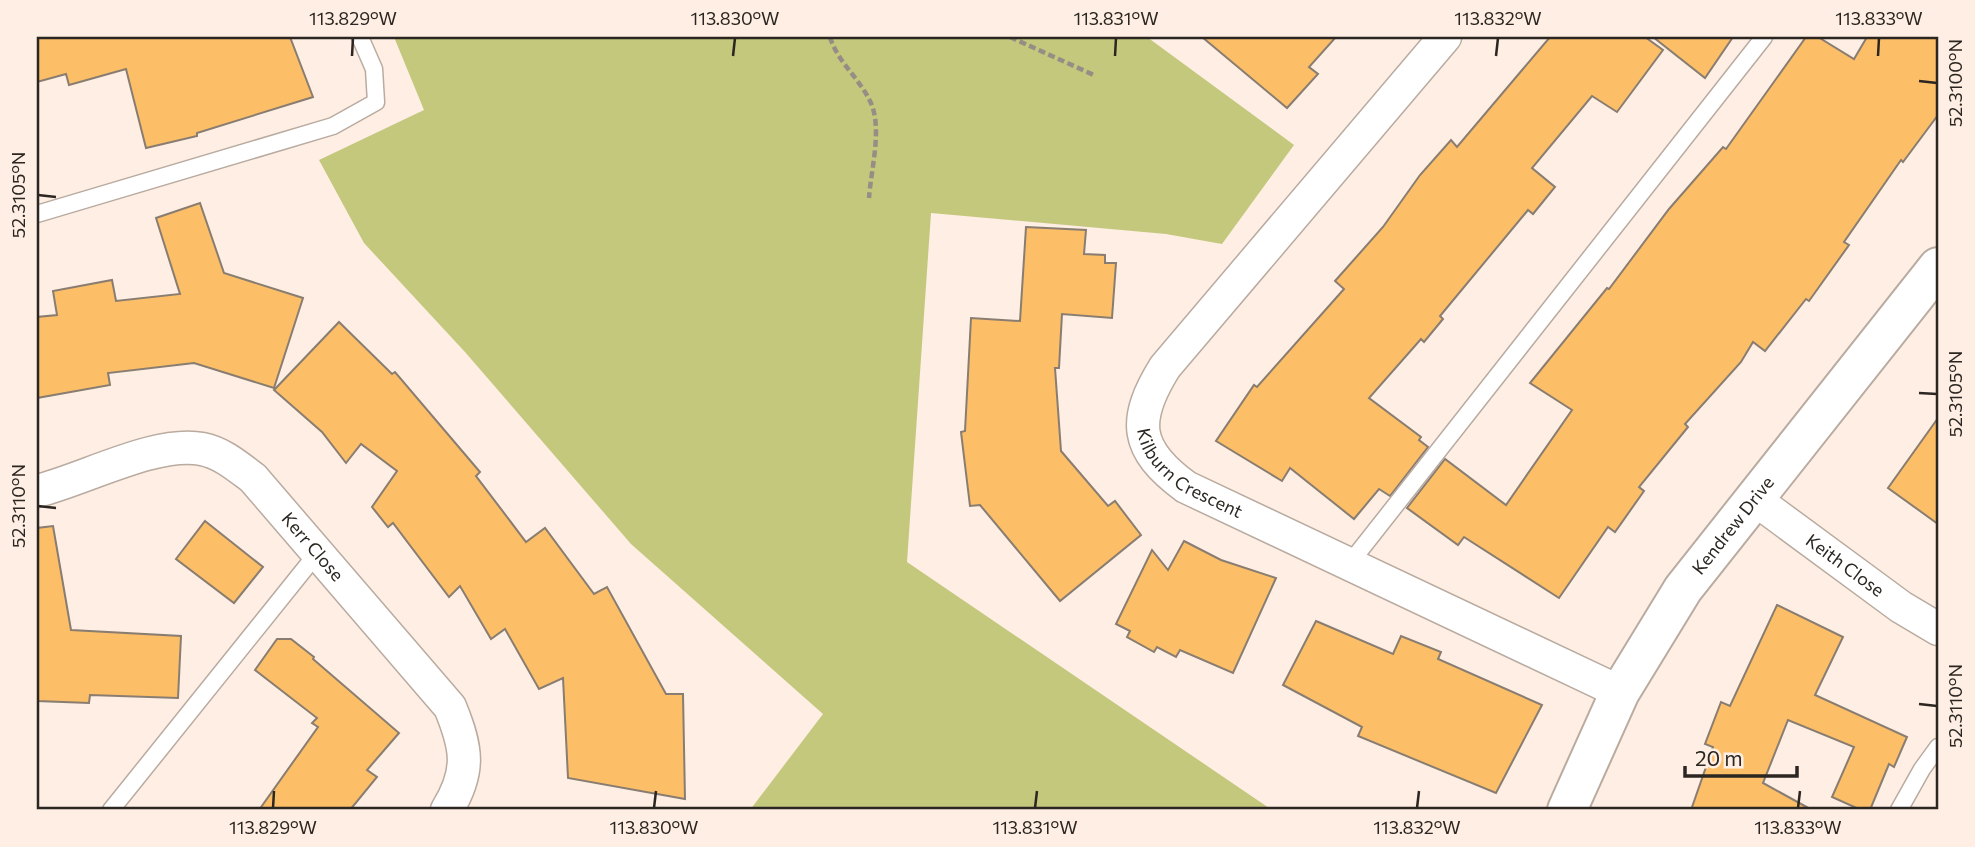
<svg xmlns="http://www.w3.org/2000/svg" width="1975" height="847" font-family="Commissioner,sans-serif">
	<rect width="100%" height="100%" fill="#feeee3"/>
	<!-- green -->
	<path fill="#c3c87d" d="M394 37H1147L1294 145 1222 244 1166 234 931 213 907 562 1272 810H750L823 714 631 544 465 352 364 243 319 160 424 110Z"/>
	<!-- building -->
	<g fill="#fdbe68" stroke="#887d70" stroke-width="2">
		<path d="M37 37H290L313 97 197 133V136L146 148 126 69 69 85 66 74 37 82Z"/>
		<path d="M1202 37H1336L1309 67 1318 74 1287 108Z"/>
		<path d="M1550 37H1645L1663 50 1617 112 1592 96 1532 168 1555 187 1533 214 1528 210 1440 316 1443 319 1424 342 1421 339 1369 398 1421 437 1419 440 1428 447 1390 496 1379 489 1354 519 1290 468 1282 481 1216 441 1254 385 1257 387 1344 289 1335 281 1383 227 1420 175 1451 140 1457 147Z"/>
		<path d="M1653 37H1733L1705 78Z"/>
		<path d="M1806 37H1818L1854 59 1867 37H1938V115L1903 162 1901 160 1844 242 1849 245 1809 301 1806 299 1765 351 1753 342 1741 362 1685 424 1688 427 1639 487 1644 491 1615 532 1608 527 1559 598 1464 537 1458 545 1407 508 1445 459 1506 505 1572 410 1530 383 1607 288 1609 289 1669 209 1723 147 1726 149Z"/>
		<path d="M200 203 224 273 303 298 274 388 194 363 108 373 110 385 37 398V317L57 315 53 291 112 280 116 301 180 294 156 218Z"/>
		<path d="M1026 227 1086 230 1084 254 1105 255V263H1116L1112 318 1062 314 1059 368H1055L1061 451 1108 506 1115 501 1141 535 1060 601 980 505 970 506 961 432 965 431 971 318 1020 321Z"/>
		<path d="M339 322 392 374 395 372 480 472 476 476 526 542 545 528 594 594 607 587 666 694H683L685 799 568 778 563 678 539 689 505 629 491 639 460 586 449 597 393 523 388 527 372 507 397 471 361 444 346 463 322 432 274 390Z"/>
		<path d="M1938 418V524L1888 488Z"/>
		<path d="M205 521 263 567 234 603 176 559Z"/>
		<path d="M53 526 71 630 181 636 178 698 90 695 89 703 37 701V528Z"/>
		<path d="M1184 541 1221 560 1276 578 1233 673 1180 650 1176 657 1157 647 1154 652 1127 637 1130 631 1116 624 1152 550 1168 570Z"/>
		<path d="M1777 605 1843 637 1815 695 1907 737 1894 767 1889 764 1870 810H1861L1832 797 1854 747 1788 720 1763 783 1812 810H1691L1713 747 1705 744 1721 702 1730 706Z"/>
		<path d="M1316 621 1393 654 1401 636 1441 652 1438 659 1542 705 1496 793 1358 736 1362 727 1283 685Z"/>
		<path d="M277 639H291L314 657 313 659 399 733 367 770 377 777 350 810H259L318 727 312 723 317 718 255 670Z"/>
	</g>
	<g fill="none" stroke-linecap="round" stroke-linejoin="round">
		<defs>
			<g id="service">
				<path d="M37 214 333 126 376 102 374 69 360 37"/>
				<path d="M1350 563 1764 37"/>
				<path d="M111 810 319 551"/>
				<path d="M1899 810 1922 769 1938 747"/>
			</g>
			<g id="minor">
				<path id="s1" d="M1445 37 1165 367C1132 420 1134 449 1186 487L1620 692"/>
				<path id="s2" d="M37 491C83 480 156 440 202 449 222 453 237 466 253 478L450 707C467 748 471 771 447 810"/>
				<path id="s3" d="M1753 498 1901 607 1938 629"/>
			</g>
			<g id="tertiary">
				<path id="s4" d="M1567 810 1620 692 1683 589 1938 267"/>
			</g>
		</defs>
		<!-- service casing -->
		<use href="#service" stroke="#b9aba0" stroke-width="19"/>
		<!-- minor casing -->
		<use href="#minor" stroke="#b9aba0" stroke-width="35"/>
		<!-- tertiary casing -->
		<use href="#tertiary" stroke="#b9aba0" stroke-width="42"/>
		<!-- path -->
		<g stroke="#978d85" stroke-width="4.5" stroke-dasharray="7 3.5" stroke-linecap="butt">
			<path d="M830 37C837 61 859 78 870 101 883 127 871 169 869 198"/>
			<path d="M1010 37 1096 76"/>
		</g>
		<!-- service -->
		<use href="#service" stroke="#fff" stroke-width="16"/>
		<!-- minor -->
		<use href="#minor" stroke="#fff" stroke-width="32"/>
		<!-- tertiary -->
		<use href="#tertiary" stroke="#fff" stroke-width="38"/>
	</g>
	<!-- ticks -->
	<path fill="none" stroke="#2b2621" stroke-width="2.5" d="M352 56 353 38M733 56 735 38M1115 56 1116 38M1496 56 1498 38M1878 56 1879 38M1919 81 1937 83M38 195 56 197M1919 393 1937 394M38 506 56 508M1919 704 1937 706M273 808 274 791M654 808 656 791M1035 808 1037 791M1417 808 1419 791M1798 808 1800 791"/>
	<g text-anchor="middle" stroke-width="6" stroke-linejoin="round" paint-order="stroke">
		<!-- street labels -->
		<g font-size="18" fill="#2b2621" stroke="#feeee3">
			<text dy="6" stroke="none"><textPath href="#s1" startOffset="567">Kilburn Crescent</textPath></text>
			<text dy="6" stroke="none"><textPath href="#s4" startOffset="331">Kendrew Drive</textPath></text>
			<text dy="6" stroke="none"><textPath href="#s2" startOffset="322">Kerr Close</textPath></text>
			<text dy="6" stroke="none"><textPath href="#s3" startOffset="114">Keith Close</textPath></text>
		</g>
	</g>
	<!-- border -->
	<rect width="1975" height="847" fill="none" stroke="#feeee3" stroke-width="77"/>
	<!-- scale -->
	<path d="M1685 766v10h112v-10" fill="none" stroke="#2b2621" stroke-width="3.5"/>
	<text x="1695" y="766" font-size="21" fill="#2b2621" stroke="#feeee3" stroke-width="5" paint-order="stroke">20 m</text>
	<rect x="38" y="38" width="1899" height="770" fill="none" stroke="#2b2621" stroke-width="2.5"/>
	<g font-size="18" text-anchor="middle" fill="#2b2621">
		<text x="353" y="25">113.829°W</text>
		<text x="735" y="25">113.830°W</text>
		<text x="1116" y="25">113.831°W</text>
		<text x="1498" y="25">113.832°W</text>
		<text x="1879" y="25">113.833°W</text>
		<text transform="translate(1956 83) rotate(-90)" y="6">52.3100°N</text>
		<text transform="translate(19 195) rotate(-90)" y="6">52.3105°N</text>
		<text transform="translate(1956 394) rotate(-90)" y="6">52.3105°N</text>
		<text transform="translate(19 506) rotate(-90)" y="6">52.3110°N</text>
		<text transform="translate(1956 706) rotate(-90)" y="6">52.3110°N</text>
		<text x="273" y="834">113.829°W</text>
		<text x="654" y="834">113.830°W</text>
		<text x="1035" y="834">113.831°W</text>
		<text x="1417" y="834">113.832°W</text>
		<text x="1798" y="834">113.833°W</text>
	</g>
</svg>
